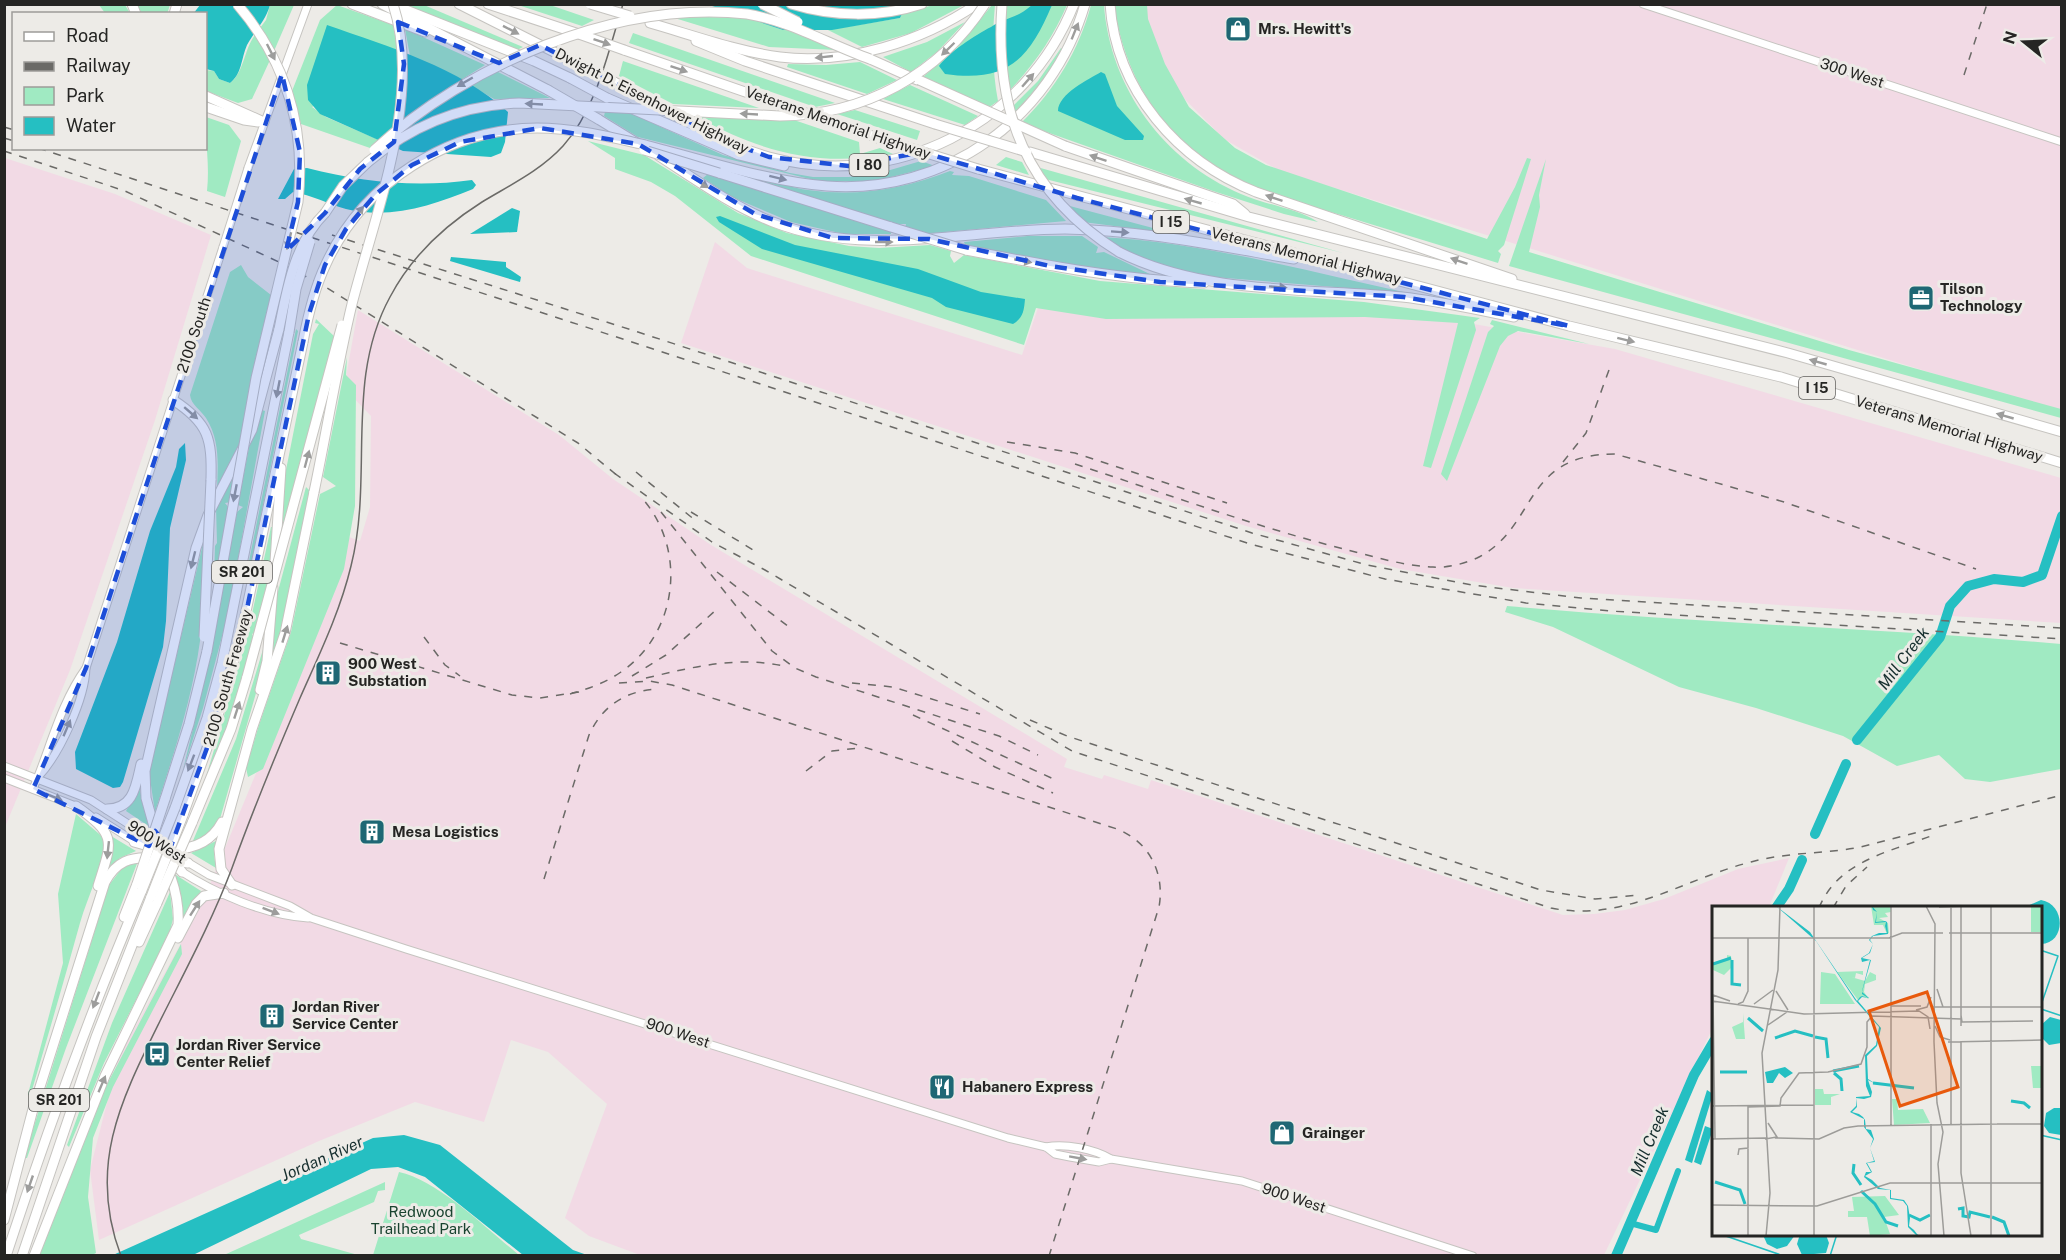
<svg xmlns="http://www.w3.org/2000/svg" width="2066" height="1260" font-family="'Public Sans',sans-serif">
	<rect width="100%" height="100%" fill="#edebe7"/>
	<!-- industrial -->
	<g fill="#f2dae5">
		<path d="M1147 4 2061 5V413L1280 171 1224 139 1167 81 1147 20Z"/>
		<path d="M5 158 115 194 211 235 155 420 70 670 5 827Z"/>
		<path d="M715 242 747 268 1022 355 1041 299 1389 309 1615 349 2061 478V623L1513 588 1400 569 1246 526 681 343Z"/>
		<path d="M358 310 559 435 613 479 711 545 1067 759 1064 767 1102 779 1104 775 1148 789 1151 780 1563 915 1594 914 1625 910 1664 899 1738 869 1789 858 1769 907 1714 908 1713 1027 1604 1255H640L589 1236 565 1218 607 1104 548 1052 511 1040 484 1122 415 1102 319 1141 99 1240 90 1170 118 1059 201 906 315 631 349 537 360 541 370 507 371 416 344 388Z"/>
	</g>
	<!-- green -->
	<g fill="#a0eac2">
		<path d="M99 5H125L130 13H105Z"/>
		<path d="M134 5H170L167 14 139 13Z"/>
		<path d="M270 5H294L274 51 260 28 266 20Z"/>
		<path d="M337 5 393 25 398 51 312 107 326 117 379 140 370 148 301 124 292 91 320 20Z"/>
		<path d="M399 5H424L523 47 513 52Z"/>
		<path d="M518 5H550L594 20 582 26Z"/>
		<path d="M933 5H964L911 33 862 47 828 30 900 18 902 14Z"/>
		<path d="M992 5H995C992 37 992 69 998 101L988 108 923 77 957 48Z"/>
		<path d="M1007 5H1067C1053 38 1033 66 1008 92L1004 19Z"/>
		<path d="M1091 5H1104C1110 88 1164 161 1241 194 1266 205 1296 208 1318 222L1284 214 1213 191 1021 123C1055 90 1079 50 1091 5Z"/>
		<path d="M1114 5H1147L1148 19 1165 64 1189 107 1235 148 1266 165 1487 239 1515 187 1527 158 1531 159 1504 245 1498 251 1501 254 1498 263C1446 247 1393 231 1341 215 1300 202 1252 193 1217 169 1158 130 1124 74 1114 5Z"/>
		<path d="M668 16 748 18 783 30H792L836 50 769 47Z"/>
		<path d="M965 22 937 52 911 72 883 57 927 42Z"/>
		<path d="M405 29 485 65 461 80 410 56Z"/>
		<path d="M633 33 835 103 815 107 629 43Z"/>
		<path d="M255 35 270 60 252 99 238 103 206 91V70L214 71 219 79 230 83C244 73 244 49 255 35Z"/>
		<path d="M1061 48 1063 49 1049 73 1014 115 1011 108 1038 81Z"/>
		<path d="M623 61 759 108 673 104 619 76Z"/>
		<path d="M860 62 897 80 867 94 787 67 788 64 826 65Z"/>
		<path d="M494 70 550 98 494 99 468 84Z"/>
		<path d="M910 85 978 116 965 125 883 99Z"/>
		<path d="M855 110 920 131 917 140 837 114Z"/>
		<path d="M605 112 630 113 723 155 790 173 813 177H849L880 173 921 161 935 166 875 181H818L638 137 604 116Z"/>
		<path d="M206 117 229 125 241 141 225 197 207 191C210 165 205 143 206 117Z"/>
		<path d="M697 117 794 120 859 142 860 154 880 148 893 154C817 167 764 153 697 117Z"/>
		<path d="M588 141 644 155 738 213 787 233 849 246 879 248 930 245 951 251 950 256 954 263 964 255 1100 281 1364 302 1480 318 1474 322 1476 330 1431 468 1423 466 1458 323 1365 317 1106 319 1036 308 1024 345 751 256 675 196 651 182 615 169V158Z"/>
		<path d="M1006 157 1022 162 1029 175 996 165Z"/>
		<path d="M1546 159 1539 195 1540 207 1529 252 1849 350 2061 409V418L1509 266Z"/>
		<path d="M1037 167 1343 253 1045 179Z"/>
		<path d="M950 171 954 172 952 175 969 176 1046 200 1066 221 923 234 905 228 906 224H892L754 180C770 178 791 188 808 190 858 197 904 189 950 171Z"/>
		<path d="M708 174 891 232V234H844L791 222 732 197 703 178Z"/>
		<path d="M1066 205 1153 228V231L1083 222Z"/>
		<path d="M1028 236H1082L1098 247 1096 253 1104 252 1156 277 1155 279 966 247 964 242Z"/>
		<path d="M1102 237C1206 243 1306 271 1408 293L1189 275 1128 253Z"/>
		<path d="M241 265 248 277 271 295 242 442 217 489C218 464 220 440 206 418 201 410 191 405 190 395L230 272Z"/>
		<path d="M316 319 335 337 280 543 285 475 313 334 319 324 315 323Z"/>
		<path d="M1492 320 1589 344 1518 331 1508 336 1500 346 1447 481 1441 474 1488 332 1494 326 1490 324Z"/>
		<path d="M296 329 298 331 248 580 247 571Z"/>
		<path d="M347 357 346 375 356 385 355 506 344 569 263 769 248 777 246 768 259 725 291 632 320 494 336 486 323 477Z"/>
		<path d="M262 410 265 411 228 614 203 708 183 770 205 679 237 512 243 507 238 505 250 442Z"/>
		<path d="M237 466 231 502 225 503 229 508 216 579 214 578 215 546 217 543 216 506Z"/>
		<path d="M306 487 312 493 289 606 272 657 277 595Z"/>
		<path d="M271 527H273L270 578 256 632 252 634 254 638 233 714 206 777 246 641Z"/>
		<path d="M205 535C204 570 205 606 200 641 192 700 173 756 155 812L149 772Z"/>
		<path d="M1507 606C1691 623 1877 628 2061 644V769L1990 782 1965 779 1939 755 1897 766 1843 736 1756 708 1679 687 1553 627 1505 612Z"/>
		<path d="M267 636 258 686 220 819 210 834 192 843 236 739Z"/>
		<path d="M139 788 150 827 126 811Z"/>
		<path d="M76 814 105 839C103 868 88 895 80 923 64 981 47 1039 30 1097L28 1094 63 963 58 894Z"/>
		<path d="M111 836 136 851 120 858 106 872Z"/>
		<path d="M218 840 214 855 216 868 191 853Z"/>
		<path d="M138 861 66 1048 27 1158H24L109 885 123 867Z"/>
		<path d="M176 875 201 891 183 920 175 877Z"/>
		<path d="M170 892 173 919 169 935 104 1063 69 1147 67 1145 112 1023Z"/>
		<path d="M181 944 182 954 113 1087 93 1138 88 1197 96 1253 90 1256H38L103 1092Z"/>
		<path d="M399 1172C438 1180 488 1230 519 1255H373Z"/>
		<path d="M385 1182V1190L378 1191 374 1202 299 1235 301 1239 358 1255H224Z"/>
	</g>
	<!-- water -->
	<g fill="#25bfc2">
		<path d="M200 5H270C265 22 255 30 247 45 241 59 242 74 230 83L219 79 214 71 206 69V14H193Z"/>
		<path d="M709 5H889L902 14 900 18 832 30H783Z"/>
		<path d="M1032 5H1052C1029 59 1008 83 945 74L939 66C948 53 975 35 991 27 1007 17 1016 19 1032 5Z"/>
		<path d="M327 25C389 47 459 67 508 112L505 142 501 153 491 157 403 151 320 114 308 100 307 85Z"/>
		<path d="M1101 72 1105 74 1117 106 1144 136 1143 140H1125L1058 111C1058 94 1089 79 1101 72Z"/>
		<path d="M307 168C362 182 416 188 472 180L476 185 473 189C434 205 390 220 346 209 328 204 312 195 293 192L285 199H278L294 169Z"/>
		<path d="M512 208 520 211 517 232 470 234Z"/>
		<path d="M720 216 795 245 918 269 981 292 1025 299C1024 311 1023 318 1013 324L946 307 932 298 762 249 719 222 716 217Z"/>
		<path d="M451 257 506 262V267L521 277 520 282 450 261Z"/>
		<path d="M185 443 186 460 170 528 166 621 163 647 123 782 120 787 113 788 76 769 75 752 117 642 150 531 176 467 179 449Z"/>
		<path d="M2041 900C2066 904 2066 943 2041 944L2040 908 2025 907Z"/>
		<path d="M2050 1017 2061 1020V1043L2049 1045 2041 1037V1025Z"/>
		<path d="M1707 1090 1713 1094 1692 1163 1685 1160Z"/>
		<path d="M2054 1108H2061V1135L2049 1133 2044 1126 2046 1113Z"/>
		<path d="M1705 1126 1713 1129 1701 1165 1694 1162Z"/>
		<path d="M404 1135 440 1145 573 1250 587 1255H523L425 1177 398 1167 371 1169 193 1255H113L373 1138Z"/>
		<path d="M1800 1234 1826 1235 1829 1243 1826 1253 1802 1255 1797 1244Z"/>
		<path d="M1763 1235V1234L1795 1235 1787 1246 1777 1249 1767 1244Z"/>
	</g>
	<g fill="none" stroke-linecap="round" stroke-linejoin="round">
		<!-- stream -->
		<g stroke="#25bfc2" stroke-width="1.5">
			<path d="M2040 950 2058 956 2040 1008"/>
			<path d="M2041 1009 2062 1016"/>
			<path d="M2040 1135 2062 1140"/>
			<path d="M1720 1234 1784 1256"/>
			<path d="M1830 1256 1837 1234"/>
		</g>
		<!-- canal -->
		<path stroke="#25bfc2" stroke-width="6" d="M1630 1223 1656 1230 1678 1171"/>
		<!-- river -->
		<g stroke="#25bfc2" stroke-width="10">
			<path d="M1857 740 1940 637 1950 606 1968 586 1994 579 2023 582 2042 575 2062 516"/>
			<path d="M1815 834 1846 764"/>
			<path d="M1776 908 1789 889 1802 860"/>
			<path d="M1616 1256 1694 1075 1714 1041"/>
		</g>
		<defs>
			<g id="secondary">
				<path d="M1643 4 2062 142"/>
				<path d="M248 168 308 4"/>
				<path d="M4 766 91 800 150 838"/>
				<path d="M39 776C60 753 85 699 86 668"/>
				<path d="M4 778 78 807"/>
				<path d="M33 789C50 749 60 704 86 668L223 247"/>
				<path d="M96 817 137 843"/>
				<path d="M184 860 209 875 290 906 311 918 406 949 1008 1138 1046 1147 1055 1154 1070 1157 1099 1162 1111 1159"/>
				<path d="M179 870C216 894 265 915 308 918"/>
				<path d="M1046 1147C1065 1143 1094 1149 1111 1159L1242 1181 1473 1256"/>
			</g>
			<g id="highway">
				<path d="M132 4 136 14"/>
				<path d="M352 4 425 32"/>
				<path d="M382 4 548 90"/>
				<path d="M391 4 534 61 570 78"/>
				<path d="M459 4 570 60"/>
				<path d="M488 4 579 34"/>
				<path d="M791 4C833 17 880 18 922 4"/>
				<path d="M1110 4C1116 91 1178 161 1256 192L1512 279"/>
				<path d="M174 14 177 4"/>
				<path d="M650 23C692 35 736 51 780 57 847 65 921 42 977 4"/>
				<path d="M696 41 745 61 935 124"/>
				<path d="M624 50 878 138"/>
				<path d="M870 59 917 80"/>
				<path d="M614 82C664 108 715 142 769 157 895 191 1026 125 1074 4"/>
				<path d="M206 96 264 122"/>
				<path d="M607 98 739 155 784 166"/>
				<path d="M206 107 244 120 258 122"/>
				<path d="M598 119 637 143"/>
				<path d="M645 145C702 159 769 182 827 186 945 195 1052 118 1085 4"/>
				<path d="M1065 146 1233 204 1245 214"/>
				<path d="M1030 152 1249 217 1788 353 2062 432"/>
				<path d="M659 156C696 180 732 206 773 222 868 259 967 229 1065 229 1143 230 1218 246 1294 259"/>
				<path d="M978 169 1569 326 1781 377 2062 463"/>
				<path d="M719 173 891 227"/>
				<path d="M325 213 343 186 368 162"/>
				<path d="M966 250C1044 265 1123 280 1204 283"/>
				<path d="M1119 252C1204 295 1309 288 1402 297 1440 301 1477 310 1514 317"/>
				<path d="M173 400C209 423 212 439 211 480"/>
				<path d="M275 562 281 468"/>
				<path d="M260 690 267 661 273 588"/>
				<path d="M165 799 189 724 207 651"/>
				<path d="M76 806C118 836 112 841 98 886"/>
				<path d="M175 808 207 718 222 663 289 332"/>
				<path d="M107 809C134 809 136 785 141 764"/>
				<path d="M183 815 215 726 241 635 303 342"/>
				<path d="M192 823 231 729 247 677"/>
				<path d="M156 834 146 798 145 771 196 548 208 515 252 430 279 329"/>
				<path d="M134 842C166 852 204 856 222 822"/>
				<path d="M171 858 182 872"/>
				<path d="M169 859 188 863"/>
				<path d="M232 885 221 869 219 849 252 729 285 633 314 492"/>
				<path d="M124 917 137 884"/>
				<path d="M178 938 196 904 204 896 224 893"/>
				<path d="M139 942 157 903"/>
				<path d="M4 1220 33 1109 105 882C116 862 130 856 153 858"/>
				<path d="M6 1256C47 1131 91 1010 142 890"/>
				<path d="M22 1256 96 1037 151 897"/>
				<path d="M34 1256 105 1076 178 925C180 894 168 860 147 836"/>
			</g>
		</defs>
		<!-- secondary casing -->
		<use href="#secondary" stroke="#c6c4c0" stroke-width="9"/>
		<!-- highway casing -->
		<use href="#highway" stroke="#c6c4c0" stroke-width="11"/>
		<!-- secondary -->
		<use href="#secondary" stroke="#fff" stroke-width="7"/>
		<!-- highway -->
		<use href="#highway" stroke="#fff" stroke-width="9"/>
		<!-- tram -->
		<path stroke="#6b6a67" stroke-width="1.5" d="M121 1256C87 1166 121 1100 160 1021 185 971 212 921 232 868 253 810 276 754 300 698 319 655 340 612 351 566 374 476 344 381 390 297 411 257 444 226 482 202 510 185 540 171 563 146 597 108 608 52 623 4"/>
		<!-- rail -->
		<g stroke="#6b6a67" stroke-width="1.5" stroke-dasharray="8 8" stroke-linecap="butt">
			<path d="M1964 75 1987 4"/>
			<path d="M4 127 14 130"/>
			<path d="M4 138 14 141"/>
			<path d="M38 148 1250 544 1385 579 1526 603 1610 611 2062 639"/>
			<path d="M4 151 125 191 279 262 327 288 578 443 619 477"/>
			<path d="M332 235 638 332 1252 533 1367 565 1472 585 1581 598 2062 628"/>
			<path d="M1007 442 1075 453 1227 503"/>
			<path d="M1563 462 1586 433 1609 370"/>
			<path d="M1075 464C1164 493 1253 526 1344 549 1372 556 1403 566 1433 567 1448 568 1463 564 1477 558 1538 528 1521 454 1615 454L1784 502 1976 569"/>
			<path d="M636 472 696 521"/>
			<path d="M614 473 712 542 765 570 1072 751 1551 908C1624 923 1683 879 1751 862 1787 852 1825 854 1861 847L2062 795"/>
			<path d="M661 512 772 651 795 668 816 677 999 736 1038 755"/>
			<path d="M691 512 758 553"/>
			<path d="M717 572 793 630"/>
			<path d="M424 637 445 665 460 676"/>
			<path d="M340 643 512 695 540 698 579 692"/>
			<path d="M632 676 666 655 716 610"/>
			<path d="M646 678C694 667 738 655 788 667"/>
			<path d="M619 683 649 681 672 685 1117 829C1150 842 1165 874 1159 907L1049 1256"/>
			<path d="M852 683 893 687 980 714"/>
			<path d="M570 694C588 689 605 683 621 672 678 633 688 549 641 497"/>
			<path d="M913 715 1058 781"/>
			<path d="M1030 720 1067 736 1541 890 1595 899 1640 895"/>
			<path d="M952 741 995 767 1053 793"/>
			<path d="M806 771 832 751 859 748"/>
			<path d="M544 879 589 735C602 706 626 690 659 689"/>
			<path d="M1819 908C1838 861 1889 852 1931 836"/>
			<path d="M1833 908 1846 886 1867 867"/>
		</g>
		<defs>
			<path id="secondary-bridge" d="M223 247 248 168"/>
			<g id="highway-bridge">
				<path d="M590 4 630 16"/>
				<path d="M762 4 798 22"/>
				<path d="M1002 4C994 111 1026 194 1119 252"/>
				<path d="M579 34 624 50"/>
				<path d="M570 60 614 82"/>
				<path d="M570 78 607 98"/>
				<path d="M919 80 1065 146"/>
				<path d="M548 90 598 119"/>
				<path d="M935 124 1027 152"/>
				<path d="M878 138 978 169"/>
				<path d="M374 150C468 64 617 0 747 14 790 21 828 44 870 59"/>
				<path d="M644 150 719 173"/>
				<path d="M368 162C411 126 462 105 519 103L780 116C864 115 939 75 985 4"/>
				<path d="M891 227 966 250"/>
				<path d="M279 329C287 289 295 242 325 213"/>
				<path d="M289 332 296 289 310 242"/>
				<path d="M303 342C308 315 314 289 326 264 363 183 448 129 537 128 574 128 610 137 645 145"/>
				<path d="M314 492C327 430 337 366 352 304 375 214 423 95 393 4"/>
				<path d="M204 637 211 480"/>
				<path d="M207 651 256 378 298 202C306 128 286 61 237 4"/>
				<path d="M247 677 342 325"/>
				<path d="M137 884 165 799"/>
				<path d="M142 890 175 808"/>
				<path d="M151 897 183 815"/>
				<path d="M157 903 192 823"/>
			</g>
		</defs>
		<!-- secondary-bridge casing -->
		<use href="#secondary-bridge" stroke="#c6c4c0" stroke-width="9" stroke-linecap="butt"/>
		<!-- highway-bridge casing -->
		<use href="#highway-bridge" stroke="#c6c4c0" stroke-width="11" stroke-linecap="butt"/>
		<!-- secondary-bridge -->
		<use href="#secondary-bridge" stroke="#fff" stroke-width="7"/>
		<!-- highway-bridge -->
		<use href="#highway-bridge" stroke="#fff" stroke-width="9"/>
	</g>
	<!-- one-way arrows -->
	<defs><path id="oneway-solid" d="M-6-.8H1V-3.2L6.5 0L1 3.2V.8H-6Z" transform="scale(1.5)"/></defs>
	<g fill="#9d9d9c">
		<use href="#oneway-solid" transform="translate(511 30) rotate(27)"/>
		<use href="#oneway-solid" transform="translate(1075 31) rotate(-68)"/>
		<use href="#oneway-solid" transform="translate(602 42) rotate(19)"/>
		<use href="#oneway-solid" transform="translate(948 49) rotate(136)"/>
		<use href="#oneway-solid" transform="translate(271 52) rotate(63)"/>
		<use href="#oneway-solid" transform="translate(824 57) rotate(174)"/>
		<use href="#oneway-solid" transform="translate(679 69) rotate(19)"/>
		<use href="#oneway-solid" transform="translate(1028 80) rotate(-49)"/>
		<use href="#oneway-solid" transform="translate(465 82) rotate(150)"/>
		<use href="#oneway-solid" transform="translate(534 104) rotate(-177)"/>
		<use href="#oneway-solid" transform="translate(749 114) rotate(-177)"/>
		<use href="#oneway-solid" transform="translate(1098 158) rotate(-161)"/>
		<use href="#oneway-solid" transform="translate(778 178) rotate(14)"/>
		<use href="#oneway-solid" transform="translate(701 183) rotate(33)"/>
		<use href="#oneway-solid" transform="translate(1274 198) rotate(-161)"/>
		<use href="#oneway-solid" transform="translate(1193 201) rotate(-164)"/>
		<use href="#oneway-solid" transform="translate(358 213) rotate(-50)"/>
		<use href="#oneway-solid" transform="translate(1120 232) rotate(4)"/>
		<use href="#oneway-solid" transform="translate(289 241) rotate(104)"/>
		<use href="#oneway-solid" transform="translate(884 242)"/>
		<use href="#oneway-solid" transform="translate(1023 261) rotate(11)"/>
		<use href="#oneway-solid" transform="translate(1459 261) rotate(-161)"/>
		<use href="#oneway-solid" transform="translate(1278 287) rotate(4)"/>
		<use href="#oneway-solid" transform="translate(1626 340) rotate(14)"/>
		<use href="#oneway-solid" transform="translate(1818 362) rotate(-164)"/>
		<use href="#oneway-solid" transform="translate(278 389) rotate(101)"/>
		<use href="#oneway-solid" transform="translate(191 413) rotate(41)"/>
		<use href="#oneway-solid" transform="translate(2005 416) rotate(-164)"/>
		<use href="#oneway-solid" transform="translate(307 459) rotate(-75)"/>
		<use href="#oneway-solid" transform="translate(235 493) rotate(101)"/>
		<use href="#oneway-solid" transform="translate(193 560) rotate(104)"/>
		<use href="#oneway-solid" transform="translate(285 634) rotate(-73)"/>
		<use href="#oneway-solid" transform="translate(237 710) rotate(-72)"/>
		<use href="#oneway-solid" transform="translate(67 728) rotate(-67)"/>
		<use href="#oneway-solid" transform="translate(191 763) rotate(111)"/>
		<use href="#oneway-solid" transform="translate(54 797) rotate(22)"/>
		<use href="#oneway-solid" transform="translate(108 850) rotate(96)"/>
		<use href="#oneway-solid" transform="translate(195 908) rotate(-57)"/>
		<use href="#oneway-solid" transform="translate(271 911) rotate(21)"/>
		<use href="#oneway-solid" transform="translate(96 1000) rotate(111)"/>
		<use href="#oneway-solid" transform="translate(102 1084) rotate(-67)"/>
		<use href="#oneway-solid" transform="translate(1078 1158) rotate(10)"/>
		<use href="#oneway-solid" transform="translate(30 1184) rotate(109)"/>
	</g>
	<!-- marked area -->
	<path fill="#1d4ed8" fill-opacity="0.2" stroke="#1d4ed8" stroke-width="4.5" stroke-dasharray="12 8" stroke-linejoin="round" d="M398 22 499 63 540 45 731 143 769 157 849 166 922 152 1077 198 1569 326 1404 297 1160 282 1050 266 929 239 833 238 755 214 638 144 540 128 460 142 412 165 376 194 346 229 325 265 309 314 248 604 215 726 170 849 155 831 149 846 33 789 86 668 282 74 300 152 298 202 286 251 325 213 360 169 394 142 404 64Z"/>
	<!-- icons -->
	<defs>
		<symbol id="shop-square" viewBox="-11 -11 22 22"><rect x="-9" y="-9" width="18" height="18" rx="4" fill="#1e6774" stroke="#edebe7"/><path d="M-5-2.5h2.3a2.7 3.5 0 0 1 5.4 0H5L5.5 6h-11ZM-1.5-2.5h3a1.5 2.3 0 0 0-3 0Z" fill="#fff"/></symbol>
		<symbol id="office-square" viewBox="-11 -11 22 22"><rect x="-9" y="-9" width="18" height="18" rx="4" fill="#1e6774" stroke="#edebe7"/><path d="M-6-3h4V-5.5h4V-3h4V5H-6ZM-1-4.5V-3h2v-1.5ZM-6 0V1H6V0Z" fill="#fff"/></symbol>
		<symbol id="building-square" viewBox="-11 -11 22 22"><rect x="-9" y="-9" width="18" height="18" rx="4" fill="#1e6774" stroke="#edebe7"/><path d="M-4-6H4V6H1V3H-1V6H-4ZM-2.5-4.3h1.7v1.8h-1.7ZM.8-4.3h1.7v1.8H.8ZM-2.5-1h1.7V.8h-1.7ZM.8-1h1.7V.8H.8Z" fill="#fff"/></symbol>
		<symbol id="bus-square" viewBox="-11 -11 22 22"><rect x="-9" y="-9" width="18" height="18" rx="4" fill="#1e6774" stroke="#edebe7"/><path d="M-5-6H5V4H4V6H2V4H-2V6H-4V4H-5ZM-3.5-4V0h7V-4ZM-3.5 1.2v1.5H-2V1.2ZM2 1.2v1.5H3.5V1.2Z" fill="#fff"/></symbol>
		<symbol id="restaurant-square" viewBox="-11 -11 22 22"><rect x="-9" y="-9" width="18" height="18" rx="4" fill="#1e6774" stroke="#edebe7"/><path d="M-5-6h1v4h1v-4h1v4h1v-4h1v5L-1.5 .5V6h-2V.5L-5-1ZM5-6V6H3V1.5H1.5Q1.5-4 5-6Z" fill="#fff"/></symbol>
	</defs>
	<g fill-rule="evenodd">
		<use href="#shop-square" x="1223" y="14" width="30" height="30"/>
		<use href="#office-square" x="1906" y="283" width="30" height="30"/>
		<use href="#building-square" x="313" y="658" width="30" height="30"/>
		<use href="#building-square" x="357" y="817" width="30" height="30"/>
		<use href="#building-square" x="257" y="1001" width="30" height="30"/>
		<use href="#bus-square" x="142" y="1039" width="30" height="30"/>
		<use href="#restaurant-square" x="927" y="1072" width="30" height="30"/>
		<use href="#shop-square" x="1267" y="1118" width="30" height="30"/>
	</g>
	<g text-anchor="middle" stroke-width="6" stroke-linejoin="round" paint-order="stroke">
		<!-- shield labels -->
		<g fill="#edebe7" stroke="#61605e" stroke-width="1.5">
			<rect x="849.5" y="154" width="39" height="22" rx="4.5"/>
			<rect x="1153" y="211" width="36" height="22" rx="4.5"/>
			<rect x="1799" y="377" width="36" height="22" rx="4.5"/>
			<rect x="212" y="561" width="60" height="22" rx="4.5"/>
			<rect x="29" y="1089" width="60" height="22" rx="4.5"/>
		</g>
		<g font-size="14" font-weight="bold" fill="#252523">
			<text x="869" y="170">I 80</text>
			<text x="1171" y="227">I 15</text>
			<text x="1817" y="393">I 15</text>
			<text x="242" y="577">SR 201</text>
			<text x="59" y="1105">SR 201</text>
		</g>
		<!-- poi labels -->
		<g font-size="15" font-weight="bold" fill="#252523" stroke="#edebe7" text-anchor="start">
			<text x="1258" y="34">Mrs. Hewitt's</text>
			<text x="1940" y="294">Tilson<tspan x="1940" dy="17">Technology</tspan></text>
			<text x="348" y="669">900 West<tspan x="348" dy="17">Substation</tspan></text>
			<text x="392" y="837">Mesa Logistics</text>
			<text x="292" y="1012">Jordan River<tspan x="292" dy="17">Service Center</tspan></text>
			<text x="176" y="1050">Jordan River Service<tspan x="176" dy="17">Center Relief</tspan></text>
			<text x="962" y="1092">Habanero Express</text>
			<text x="1302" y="1138">Grainger</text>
		</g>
		<!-- street labels -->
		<g font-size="15" fill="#252523" stroke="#edebe7">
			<text transform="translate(1852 73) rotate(18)" y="5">300 West</text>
			<text transform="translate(652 101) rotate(27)" y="5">Dwight D. Eisenhower Highway</text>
			<text transform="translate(838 123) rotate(19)" y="5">Veterans Memorial Highway</text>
			<text transform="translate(1306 256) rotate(14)" y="5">Veterans Memorial Highway</text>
			<text transform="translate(194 335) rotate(-72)" y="5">2100 South</text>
			<text transform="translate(1949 429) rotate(17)" y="5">Veterans Memorial Highway</text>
			<text transform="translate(228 678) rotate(-74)" y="5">2100 South Freeway</text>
			<text transform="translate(157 842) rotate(33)" y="5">900 West</text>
			<text transform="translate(678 1033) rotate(18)" y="5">900 West</text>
			<text transform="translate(1294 1198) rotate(18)" y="5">900 West</text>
		</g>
		<!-- park labels -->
		<g font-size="15" fill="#19432f" stroke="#edebe7">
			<text x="421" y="1217">Redwood<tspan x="421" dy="17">Trailhead Park</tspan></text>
		</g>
		<!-- water labels -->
		<g font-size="16" font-style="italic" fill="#172f2f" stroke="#edebe7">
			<text transform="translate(1903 658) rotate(-53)" y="6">Mill Creek</text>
			<text transform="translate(1649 1141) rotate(-67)" y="6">Mill Creek</text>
			<text transform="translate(322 1158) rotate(-24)" y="6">Jordan River</text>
		</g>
	</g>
	<!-- overview -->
	<g transform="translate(1712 906)">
		<rect width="330" height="330" fill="#edebe7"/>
		<path d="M179 0V6L173 7 176 11 167 12 176 17 177 27 175 28 171 19H162L159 0ZM319 0H330V26H319ZM15 49 19 50 20 61 12 69 1 64 0 58 15 54ZM151 65V69L144 67 143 72 139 71 153 75 158 66 164 69V74L153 78 152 86 157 93 150 90 146 94 125 66ZM109 66 123 68 143 98H108ZM31 107 33 133H24L20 121 31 116ZM319 160H330V182H321ZM103 183H111L112 188H128L119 191V199H103ZM180 193H185L186 204 211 203 218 217 182 219ZM173 290 187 309 172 311 178 328 158 330 155 311H136V305H142L140 291Z" fill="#a0eac2"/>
		<path d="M64 0 98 26 145 95 148 91 150 90 156 92 150 88V85L158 54 150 56 149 52 157 47 161 38 157 34 160 30 167 27H175L173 20 174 16 163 17 165 6 161 4 160 0 165 6 164 16 173 15 175 16 176 28 161 30 158 34 161 38 158 47 150 52 159 54 150 86 157 92 150 91 146 95 169 122 165 140 155 150 156 173 164 178 156 174 160 186 159 191 152 193 144 192 145 201 140 206 147 208 151 211 153 214 154 223 159 224 162 233 158 242 163 256 155 257 160 266 153 270 160 274 168 282 179 284V292L192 294 196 300 198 312 197 320 202 324 205 328 208 330 204 329 196 321 195 300 191 295 178 293V284L166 283 152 271 154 266H159L154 257 162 255 158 242 161 233 152 221V213L138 206 144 200V191L158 190 154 180 153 149 164 139 167 121 143 94 104 35ZM73 161 81 167 73 172 67 167 61 177H55L53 166Z" fill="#25bfc2"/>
		<path fill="none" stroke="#25bfc2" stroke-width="3" d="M20 54V78L29 79M1 58 19 52M36 112 51 125M103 131 114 133 116 152M63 132 83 125 101 130M121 165 147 160M8 166H35M122 167 129 173 130 185M161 177 202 182M299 195 312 197 318 202M142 258 141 267 149 279M3 276 28 284 33 298M149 285 163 298 174 316 186 320M246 303 251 302V310L257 311 258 306 278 311M197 309 208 314 218 309M280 311 292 316 297 330"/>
		<path fill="none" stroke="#9d9c99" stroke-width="1.5" d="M102 0V304M179 0V97M214 0 223 18 222 136 225 197 231 226 226 258 232 330M227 1 253 0M237 27H330M0 32H177L190 27H231M225 83 231 101M64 85 76 104M1 89 3 233M1 89 18 95M0 95 92 108 207 105 216 111 218 123M26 98 31 96 36 85V32M42 98 61 84M179 100H209M221 101H330M204 104 215 101 219 91M249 109 250 116 321 115M56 119 75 106M223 120 228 131 238 134M249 120V0M249 135V267L259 330M236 136 330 134M0 200 102 199M219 218V330M239 218V0M285 218H330M179 220V97M63 232 107 233 132 222 146 220 286 218M0 233 54 232M53 233 65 231 56 217M26 249 27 243 36 242V201L68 200 69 192 87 167 116 166 149 158 155 141V116L160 110 249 113M0 299 105 300 178 277H330M102 302V330M36 330V200M54 330 58 287 50 147 66 64 68 0M279 330V0"/>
		<path fill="#e8590c" fill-opacity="0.15" stroke="#e8590c" stroke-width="3" d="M215 86 246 181 188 200 157 105Z"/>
		<rect width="330" height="330" fill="none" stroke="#252523" stroke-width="3"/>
	</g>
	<!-- border -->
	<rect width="2066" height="1260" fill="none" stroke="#252523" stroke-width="12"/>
	<!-- legend -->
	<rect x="12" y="12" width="195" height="138" fill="#edebe7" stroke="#9d9c99" stroke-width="1.5"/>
	<rect x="24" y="32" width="30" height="9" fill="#ffffff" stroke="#9d9c99" stroke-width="1.5"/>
	<text x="66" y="42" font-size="18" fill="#252523">Road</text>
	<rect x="24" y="62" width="30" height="9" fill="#6b6a67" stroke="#9d9c99" stroke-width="1.5"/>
	<text x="66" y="72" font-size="18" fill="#252523">Railway</text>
	<rect x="24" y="87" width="30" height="18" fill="#a0eac2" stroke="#9d9c99" stroke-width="1.5"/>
	<text x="66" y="102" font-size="18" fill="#252523">Park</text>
	<rect x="24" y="117" width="30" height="18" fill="#25bfc2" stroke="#9d9c99" stroke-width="1.5"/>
	<text x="66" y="132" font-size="18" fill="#252523">Water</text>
	<!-- north arrow -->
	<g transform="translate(2024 42) rotate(288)" stroke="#edebe7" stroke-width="4.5" paint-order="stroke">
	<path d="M0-4.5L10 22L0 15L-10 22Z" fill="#252523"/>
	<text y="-9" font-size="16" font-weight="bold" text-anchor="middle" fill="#252523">N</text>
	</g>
</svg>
